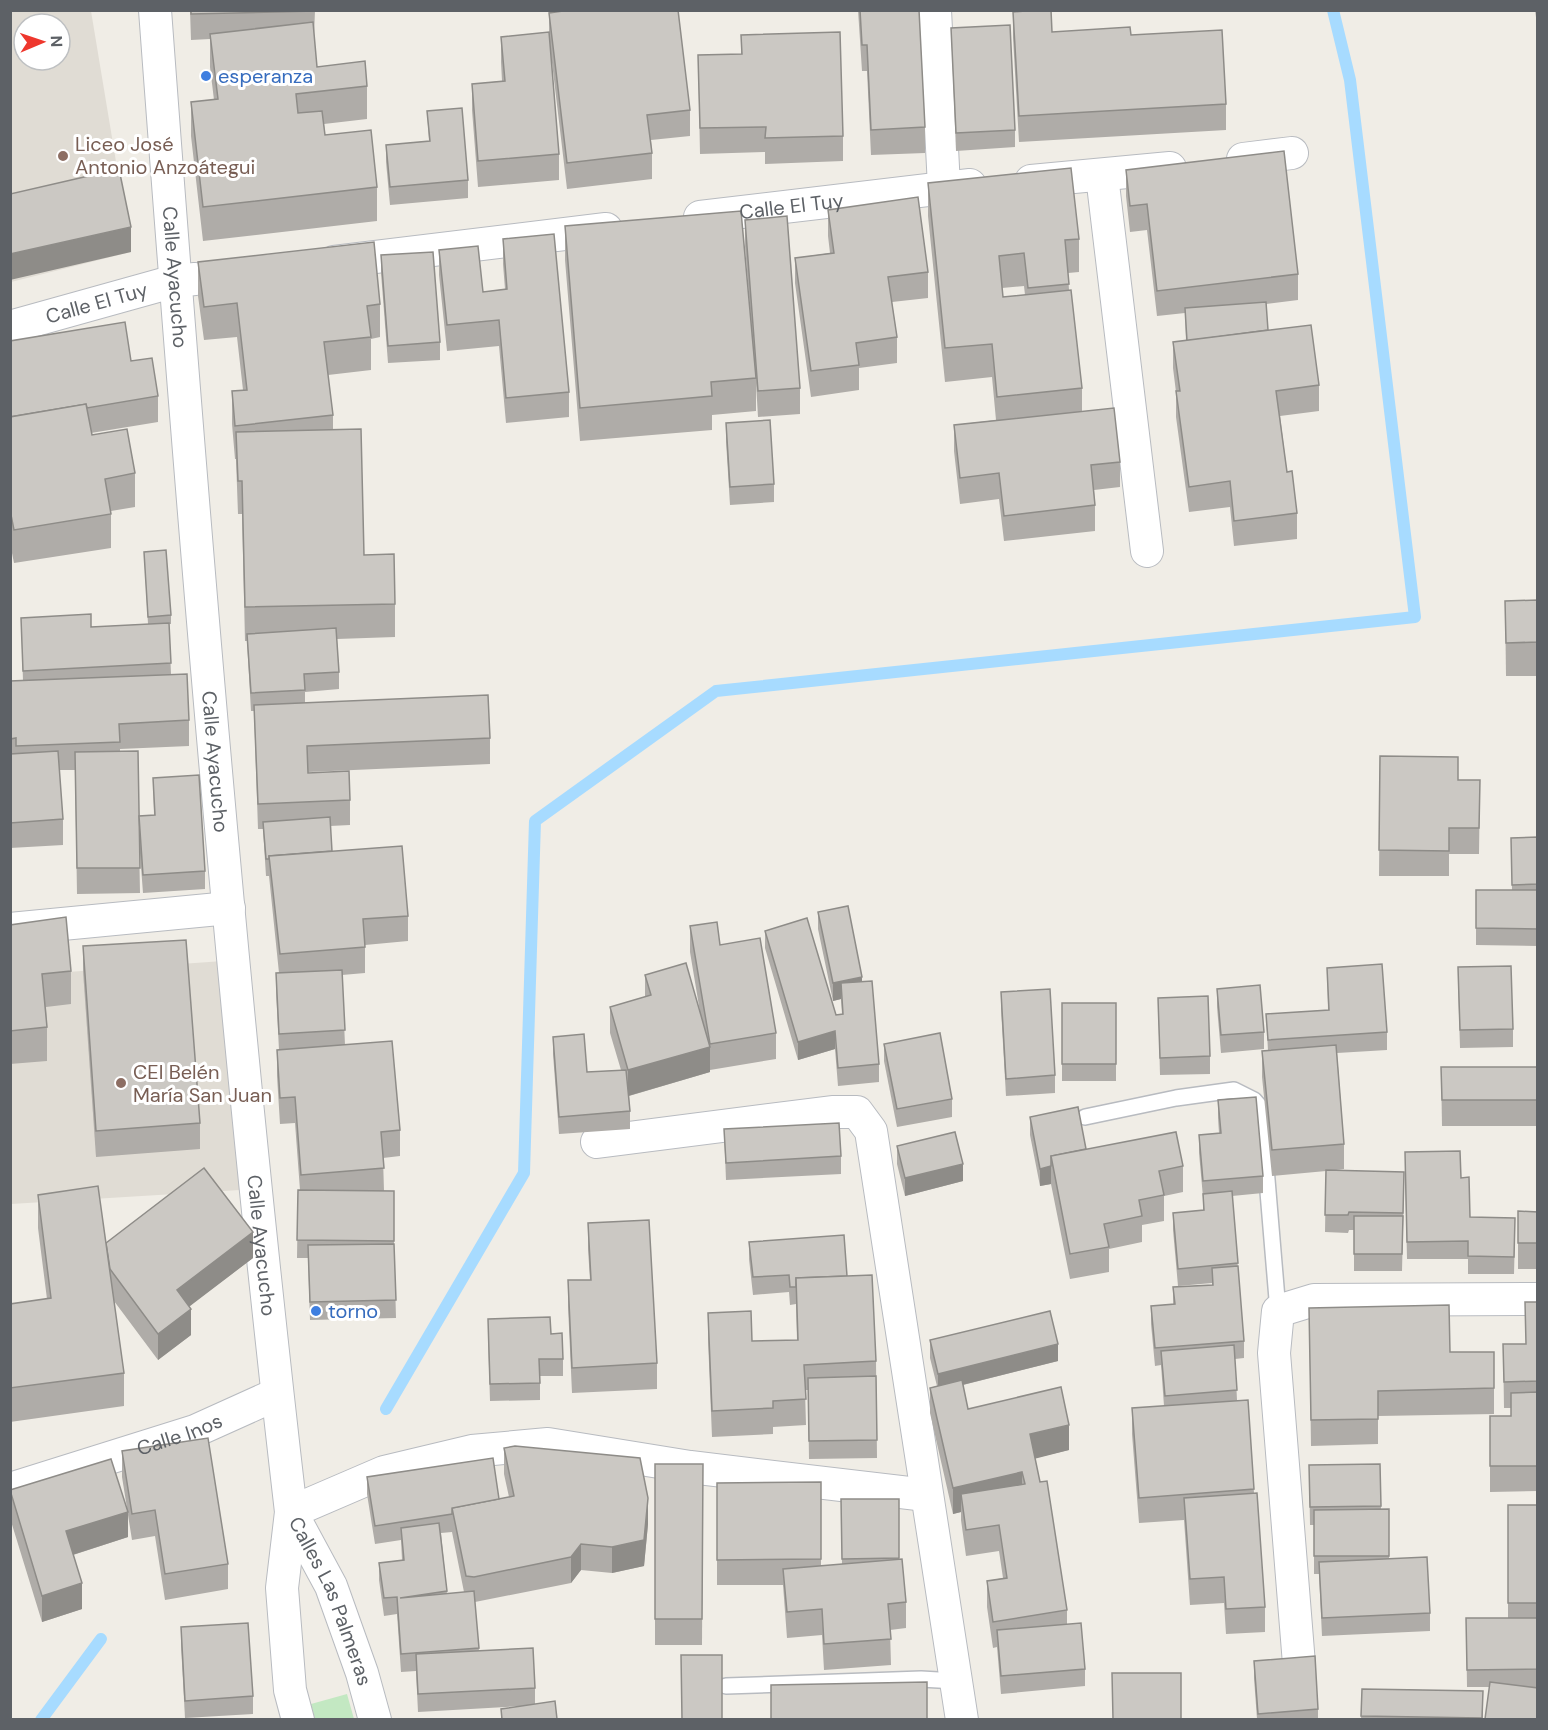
<svg xmlns="http://www.w3.org/2000/svg" width="1548" height="1730" font-family="'DM Sans',sans-serif">
	<rect width="100%" height="100%" fill="#f0ede6"/>
	<!-- education -->
	<g fill="#e0dcd4" fill-rule="evenodd">
		<path d="M10 11H91L131 252 11 282ZM24 24H60V60H24Z"/>
		<path d="M223 961 240 1190 11 1204V976Z"/>
	</g>
	<!-- green -->
	<path fill="#c3e8c2" d="M347 1694 354 1719H315L311 1704Z"/>
	<g fill="none" stroke-linecap="round" stroke-linejoin="round">
		<!-- stream -->
		<g stroke="#a7dbff" stroke-width="12">
			<path d="M386 1409 524 1173 535 821 716 691 1415 617 1350 80 1333 10"/>
			<path d="M41 1720 101 1639"/>
		</g>
		<defs>
			<g id="service">
				<path d="M1085 1117 1176 1098 1234 1090 1254 1100 1261 1108 1278 1311"/>
				<path d="M726 1686 921 1679 956 1681"/>
			</g>
			<g id="minor">
				<path id="s1" d="M155 10C192 511 233 1013 291 1512L282 1588 290 1690 298 1720"/>
				<path d="M935 10 944 187"/>
				<path d="M1243 159 1292 153"/>
				<path d="M1102 176 1147 551"/>
				<path d="M1031 181 1170 168"/>
				<path id="s2" d="M700 217 970 185"/>
				<path d="M334 262 606 229"/>
				<path id="s3" d="M10 327 175 281 195 279"/>
				<path d="M10 929 229 908"/>
				<path d="M597 1142 832 1112H857L871 1131 962 1720"/>
				<path id="s4" d="M10 1489 195 1431 277 1394"/>
				<path d="M291 1512 384 1472 472 1451 548 1444 690 1467 926 1495"/>
				<path id="s5" d="M291 1512 331 1586 362 1673 375 1720"/>
				<path d="M1299 1664 1274 1353 1278 1311 1314 1300 1538 1299"/>
			</g>
		</defs>
		<!-- service casing -->
		<use href="#service" stroke="#b8bbc0" stroke-width="18"/>
		<!-- minor casing -->
		<use href="#minor" stroke="#b8bbc0" stroke-width="34"/>
		<!-- service -->
		<use href="#service" stroke="#fff" stroke-width="15"/>
		<!-- minor -->
		<use href="#minor" stroke="#fff" stroke-width="32"/>
	</g>
	<!-- wall -->
	<g fill="#afaca8" fill-rule="evenodd">
		<path d="M190 10H315L314 37 317 67 367 86V119L324 124 325 135 377 187V221L203 241 191 136V102L214 100 210 67V39L191 40Z"/>
		<path d="M858 10H919L925 127V153L871 155 867 71H862Z"/>
		<path d="M1535 10H1538V25H1537Z"/>
		<path d="M1013 12 1052 32 1131 35 1226 104V130L1019 142 1013 38Z"/>
		<path d="M549 13 690 110V136L651 140 652 153V179L567 189 551 54 559 154V180L478 187 472 110V84L502 81 501 62V37L549 32Z"/>
		<path d="M951 28 1015 130V147L956 151Z"/>
		<path d="M741 35 843 136V161L765 164V152L700 154 698 55 741 54Z"/>
		<path d="M427 111 468 180V198L390 205 386 162V145L429 141Z"/>
		<path d="M1126 170 1298 274V300L1266 304 1268 330 1319 385V411L1280 416 1287 472 1297 513V539L1234 546 1230 507 1189 512 1176 417V392L1173 368V342L1186 341 1185 313 1157 316 1147 230 1130 232 1126 196Z"/>
		<path d="M928 183 1079 239V272L1068 273 1069 290 1082 388V411L1120 462V487L1094 490 1095 505V531L1004 541 999 499 960 504 954 451V425L996 420 992 377 945 382 928 216ZM1024 286 1025 295 1003 297 1002 288Z"/>
		<path d="M828 210 928 272V298L892 302 897 337V363L859 368V390L811 397 795 283V258L830 253 828 236Z"/>
		<path d="M745 220 800 388V414L758 417 756 383V411L712 415V430L580 441 565 260V226L752 334 745 246Z"/>
		<path d="M503 239 569 392V417L506 423 499 346 447 351 439 275V250L483 292 505 289 503 264Z"/>
		<path d="M381 255 440 342V360L388 363 381 273Z"/>
		<path d="M198 262 380 304V337L371 339V370L328 375 333 415V429L364 555 395 604V637L337 639 339 672V689L305 692V703L490 738V764L308 772V773L350 800V825L330 826 332 851 408 916V941L365 945V973L342 975 345 1045 400 1130V1156L383 1158 384 1191H394V1244L396 1318 310 1320 308 1258H297L298 1190H300L295 1123 280 1124 277 1076V1050H279L276 991V973H279L269 876H266L263 829H258L254 711H251L247 641H245L242 514H238L236 459H235L232 424V391L243 390 237 337 204 340 198 296Z"/>
		<path d="M10 341 131 361 158 396V422L91 433 92 435 135 473V507L111 511V548L14 563 10 543Z"/>
		<path d="M726 423 774 484V502L730 505 726 441Z"/>
		<path d="M144 552 171 615V624H169L171 674 189 720V746L120 749V751L139 816 154 815 153 778 205 871V889L143 893 139 840 140 893 77 894 75 770H59L63 819V845L10 848V681H23L21 618 91 627 148 624Z"/>
		<path d="M1538 600V676H1506L1505 601Z"/>
		<path d="M1380 756 1458 780H1480L1479 854H1449V876H1379Z"/>
		<path d="M1538 837V946L1476 945V890H1512L1511 838Z"/>
		<path d="M818 912 862 982 879 1064V1082L838 1086 835 1049 798 1060 765 948V931L836 1015 842 1014 841 999 833 1001 818 929Z"/>
		<path d="M10 925 71 971V1004L46 1007 47 1027V1061L10 1064Z"/>
		<path d="M690 926 720 945 776 1033V1059L710 1070V1072L629 1096 630 1111V1129L559 1134 553 1054V1037L587 1072 621 1070 610 1033V1007L645 997V975L700 1012 690 952Z"/>
		<path d="M83 946 200 1123V1149L96 1157 83 971Z"/>
		<path d="M1327 968 1387 1032V1050L1337 1053 1344 1144V1169L1336 1170 1404 1189 1402 1271H1354V1230H1349L1348 1233 1325 1232 1326 1171 1272 1176 1262 1077V1051H1268L1266 1014 1328 1010Z"/>
		<path d="M1458 984 1513 1029V1047L1460 1048Z"/>
		<path d="M1217 989 1264 1032V1049L1221 1053 1217 1007Z"/>
		<path d="M1001 992 1055 1075V1093L1006 1096 1001 1009Z"/>
		<path d="M1158 998 1210 1056V1074L1160 1075Z"/>
		<rect x="1062" y="1003" width="54" height="78"/>
		<path d="M884 1044 952 1099V1117L897 1127 884 1061Z"/>
		<path d="M1441 1067H1538V1126H1442Z"/>
		<path d="M1218 1100 1263 1176V1193L1232 1196 1244 1341V1358L1235 1359 1237 1400H1248L1254 1493 1265 1607V1632L1226 1634 1224 1603 1190 1605 1184 1520 1139 1523 1132 1434V1408L1164 1406 1161 1365 1155 1366 1151 1324V1306L1173 1304V1287L1212 1285V1283L1178 1286 1173 1230V1213L1203 1210V1197L1199 1153V1135L1219 1133 1218 1118Z"/>
		<path d="M1030 1117 1086 1149 1183 1166V1192L1164 1196V1221L1142 1225V1242L1109 1249V1272L1070 1279 1051 1184 1040 1186 1030 1135Z"/>
		<path d="M724 1129 841 1156V1174L726 1180Z"/>
		<path d="M897 1146 963 1181 905 1196 897 1164Z"/>
		<path d="M1405 1169 1461 1178 1470 1217 1515 1236 1514 1274H1468V1259H1407Z"/>
		<path d="M38 1195 106 1243 253 1258 189 1306 191 1335 158 1360 114 1301 124 1373V1406L10 1422V1304L47 1299 38 1228Z"/>
		<path d="M1518 1211 1538 1212V1269H1518Z"/>
		<path d="M588 1223 657 1363V1389L572 1393 568 1306V1280H590L588 1249Z"/>
		<path d="M749 1242 847 1276 876 1361 877 1458 809 1459 808 1390H805L806 1425 773 1427V1434L712 1437 708 1339V1313L752 1341 797 1340 796 1304 790 1305 789 1292 753 1295 749 1259Z"/>
		<path d="M1538 1302V1491L1490 1492V1416H1511V1408H1504L1503 1344H1526Z"/>
		<path d="M1309 1308 1450 1352H1494V1414L1378 1416V1444L1311 1446Z"/>
		<path d="M551 1334 563 1359V1376H540V1400L490 1401 488 1336Z"/>
		<path d="M930 1340 1058 1361 963 1385 968 1409 1069 1450 1035 1458 1067 1610V1624L1085 1669V1686L1001 1694 997 1647 993 1648 987 1607V1581L1003 1578 999 1551 966 1556 961 1520V1512L953 1514 930 1413V1388L937 1386 930 1358Z"/>
		<path d="M504 1448 648 1524 644 1566 612 1573 581 1570 571 1583 475 1602 479 1651 535 1688V1704L557 1719H501V1709L521 1706 418 1712 416 1671 401 1672 397 1614 384 1616 379 1580V1563L402 1560 401 1540 375 1544 367 1494V1477L499 1499 509 1497 504 1474ZM452 1532 464 1592 447 1594 441 1533Z"/>
		<path d="M122 1451 228 1564V1589L165 1600 155 1536 132 1540 128 1515V1537L73 1555 82 1609 42 1622 10 1518V1490L127 1508 122 1477Z"/>
		<path d="M655 1464H703L702 1645H655Z"/>
		<path d="M1380 1464 1381 1509H1389V1559L1430 1613V1631L1322 1636 1319 1574H1314V1525H1310L1309 1465Z"/>
		<path d="M821 1482V1566L842 1564 841 1499H899V1560L906 1602V1628L890 1630 891 1665 824 1670 822 1635 787 1638 783 1585H717V1483Z"/>
		<path d="M1508 1505H1538V1687H1467L1466 1618H1508Z"/>
		<path d="M181 1627 253 1696V1714L185 1718 181 1645Z"/>
		<path d="M1254 1661 1318 1709V1719H1257L1254 1678Z"/>
		<path d="M1362 1689 1483 1691V1719H1361Z"/>
	</g>
	<!-- shaded-wall -->
	<g fill="#8e8c88">
		<path d="M131 227V252L10 280V254Z"/>
		<path d="M862 977V995L841 983V999L833 1001V983Z"/>
		<path d="M835 1031V1049L798 1060V1042Z"/>
		<path d="M710 1047V1072L628 1096V1070Z"/>
		<path d="M963 1164V1181L905 1196V1178Z"/>
		<path d="M1051 1166V1184L1040 1186V1169Z"/>
		<path d="M253 1232V1258L177 1316V1290Z"/>
		<path d="M191 1309V1335L158 1360V1334Z"/>
		<path d="M1058 1344V1361L938 1391V1374Z"/>
		<path d="M1069 1425V1450L1030 1460V1434Z"/>
		<path d="M1022 1472V1497L961 1494V1512L953 1514V1488Z"/>
		<path d="M648 1498V1524L644 1566 612 1573V1547Z"/>
		<path d="M128 1512V1537L66 1557V1531Z"/>
		<path d="M581 1544V1570L571 1583V1557Z"/>
		<path d="M82 1583V1609L42 1622V1596Z"/>
	</g>
	<!-- building -->
	<g fill="#cbc8c3" stroke="#8e8c88" stroke-width="1.5">
		<path d="M191 10H315V11L191 14Z"/>
		<path d="M570 10H678L690 110 647 115 652 153 567 163 549 13Z"/>
		<path d="M860 10H919L925 127 871 130 867 45H862Z"/>
		<path d="M1039 10H1051L1052 32 1130 27 1131 35 1222 30 1226 104 1019 116 1013 12Z"/>
		<path d="M313 22 317 67 365 61 367 86 296 94 298 113 322 111 325 135 371 130 377 187 203 207 191 102 218 99 210 34Z"/>
		<path d="M1010 25 1015 130 956 133 951 28Z"/>
		<path d="M549 32 559 154 478 161 472 84 505 81 501 37Z"/>
		<path d="M840 32 843 136 765 138 766 127 700 128 698 55 742 54 741 35Z"/>
		<path d="M462 108 468 180 390 187 386 145 430 141 427 111Z"/>
		<path d="M1284 151 1298 274 1157 291 1147 204 1130 206 1126 170Z"/>
		<path d="M1071 168 1079 239 1065 240 1069 284 1028 288 1024 253 999 256 1003 297 1071 290 1082 388 997 397 992 344 945 348 928 183Z"/>
		<path d="M119 169 131 227 10 254V194Z"/>
		<path d="M918 197 928 272 888 277 897 337 856 343 859 365 811 371 795 258 834 253 828 210Z"/>
		<path d="M741 211 756 378 711 382 712 396 580 408 565 226Z"/>
		<path d="M787 216 800 388 758 391 745 220Z"/>
		<path d="M554 234 569 392 506 398 499 320 447 325 439 250 478 246 483 292 507 289 503 239Z"/>
		<path d="M374 242 380 304 367 306 371 337 324 342 333 415 235 426 232 391 247 390 237 303 204 307 198 262Z"/>
		<path d="M433 252 440 342 388 346 381 255Z"/>
		<path d="M1266 302 1268 330 1187 341 1185 308Z"/>
		<path d="M125 322 131 361 152 358 158 396 87 408 86 404 10 417V341Z"/>
		<path d="M1311 325 1319 385 1276 391 1287 472 1292 471 1297 513 1234 521 1230 481 1189 487 1176 391H1180L1173 342Z"/>
		<path d="M86 404 92 435 127 429 135 473 105 479 111 514 14 530 10 510V417Z"/>
		<path d="M1114 408 1120 462 1091 465 1095 505 1004 516 999 473 960 478 954 425Z"/>
		<path d="M770 420 774 484 730 487 726 423Z"/>
		<path d="M361 429 364 555 394 554 395 604 245 607 242 481H238L236 432Z"/>
		<path d="M166 550 171 615 148 617 144 552Z"/>
		<path d="M1538 600V642L1506 643 1505 601Z"/>
		<path d="M91 614V627L169 623 171 663 23 671 21 618Z"/>
		<path d="M336 628 339 672 304 674 305 690 251 693 247 634Z"/>
		<path d="M187 674 189 720 119 724 120 742 16 746V738L10 739V681Z"/>
		<path d="M488 695 490 738 307 746 308 773 349 771 350 800 258 804 254 705Z"/>
		<path d="M58 751 63 819 10 823V754Z"/>
		<path d="M138 751 140 868H77L75 752Z"/>
		<path d="M1380 756 1458 757V780H1480L1479 828H1449V851L1379 850Z"/>
		<path d="M199 775 205 871 143 875 139 816 155 815 153 778Z"/>
		<path d="M330 817 332 851 269 856V859H266L263 822Z"/>
		<path d="M1538 837V884L1512 885 1511 838Z"/>
		<path d="M402 846 408 916 363 919 365 947 280 954 269 856Z"/>
		<path d="M1476 890H1538V929L1476 928Z"/>
		<path d="M848 906 862 977 833 983 818 912Z"/>
		<path d="M66 917 71 971 42 974 47 1027 10 1031V925Z"/>
		<path d="M807 918 836 1015 843 1014 841 983 872 981 879 1064 838 1068 835 1031 798 1042 765 931Z"/>
		<path d="M717 922 720 945 760 938 776 1033 710 1044 690 926Z"/>
		<path d="M186 940 200 1123 96 1131 83 946Z"/>
		<path d="M686 963 710 1047 628 1070 610 1007 651 995 645 975Z"/>
		<path d="M1382 964 1387 1032 1268 1040 1266 1014 1329 1010 1327 968Z"/>
		<path d="M1511 966 1513 1029 1460 1030 1458 967Z"/>
		<path d="M342 970 345 1030 279 1034 276 973Z"/>
		<path d="M1260 985 1264 1032 1221 1035 1217 989Z"/>
		<path d="M1050 989 1055 1075 1006 1079 1001 992Z"/>
		<path d="M1208 996 1210 1056 1160 1058 1158 998Z"/>
		<rect x="1062" y="1003" width="54" height="61"/>
		<path d="M940 1033 952 1099 897 1109 884 1044Z"/>
		<path d="M584 1034 587 1072 626 1070 630 1111 559 1117 553 1037Z"/>
		<path d="M392 1041 400 1130 381 1132 384 1168 301 1175 295 1097 280 1098 277 1050Z"/>
		<path d="M1336 1045 1344 1144 1272 1150 1262 1051Z"/>
		<path d="M1441 1067H1538V1100H1442Z"/>
		<path d="M1256 1097 1263 1176 1203 1181 1199 1135 1221 1133 1218 1100Z"/>
		<path d="M1078 1107 1086 1149 1051 1156V1166L1040 1169 1030 1117Z"/>
		<path d="M839 1123 841 1156 726 1163 724 1129Z"/>
		<path d="M955 1132 963 1164 905 1178 897 1146Z"/>
		<path d="M1176 1132 1183 1166 1159 1171 1164 1195 1139 1200 1142 1216 1104 1224 1109 1247 1070 1254 1051 1156Z"/>
		<path d="M1460 1151 1461 1178 1469 1177 1470 1217 1515 1218 1514 1257 1468 1256V1241L1407 1242 1405 1152Z"/>
		<path d="M204 1168 253 1232 177 1290 191 1309 158 1334 110 1269 106 1243Z"/>
		<path d="M1326 1170 1404 1172 1403 1213 1349 1212 1348 1215H1325Z"/>
		<path d="M98 1186 124 1373 10 1388V1304L51 1298 38 1195Z"/>
		<path d="M298 1190 394 1191V1241L297 1240Z"/>
		<path d="M1232 1191 1238 1263 1178 1269 1173 1213 1204 1210 1203 1194Z"/>
		<path d="M1518 1211 1538 1212V1243H1518Z"/>
		<path d="M1354 1216H1403L1402 1254H1354Z"/>
		<path d="M649 1220 657 1363 572 1368 568 1280H591L588 1223Z"/>
		<path d="M844 1235 847 1276 796 1278V1287H790L789 1275 753 1277 749 1242Z"/>
		<path d="M394 1244 396 1300 310 1302 308 1245Z"/>
		<path d="M1238 1266 1244 1341 1155 1348 1151 1306 1175 1304 1173 1287 1213 1285 1212 1268Z"/>
		<path d="M872 1275 876 1361 804 1365 806 1399 773 1401V1408L712 1411 708 1313 751 1311 752 1341 798 1340 796 1278Z"/>
		<path d="M1525 1302H1538V1381L1504 1382 1503 1344H1526Z"/>
		<path d="M1449 1305 1450 1352H1494V1388L1378 1391V1419L1311 1420 1309 1308Z"/>
		<path d="M1050 1311 1058 1344 938 1374 930 1340Z"/>
		<path d="M550 1317 551 1334 562 1333 563 1359H539L540 1383 490 1384 488 1319Z"/>
		<path d="M1234 1345 1237 1390 1165 1396 1161 1351Z"/>
		<path d="M876 1376 877 1440 809 1441 808 1378Z"/>
		<path d="M962 1380 968 1409 1061 1387 1069 1425 1030 1434 1040 1482 1047 1481 1067 1610 993 1622 987 1581 1007 1578 999 1525 966 1530 961 1494 1025 1484 1022 1472 953 1488 930 1388Z"/>
		<path d="M1538 1392V1466H1490V1416H1511V1393Z"/>
		<path d="M1248 1400 1254 1489 1139 1498 1132 1408Z"/>
		<path d="M208 1438 228 1564 165 1574 155 1510 132 1514 122 1451Z"/>
		<path d="M515 1446 640 1458 648 1498 644 1540 612 1547 581 1544 571 1557 474 1577 466 1576 452 1508 514 1496 504 1448Z"/>
		<path d="M493 1458 499 1499 452 1508V1514L375 1526 367 1477Z"/>
		<path d="M111 1459 128 1512 66 1531 82 1583 42 1596 10 1490Z"/>
		<path d="M655 1464H703L702 1619H655Z"/>
		<path d="M1380 1464 1381 1506 1310 1507 1309 1465Z"/>
		<path d="M821 1482V1559L717 1560V1483Z"/>
		<path d="M1257 1493 1265 1607 1226 1609 1224 1577 1190 1579 1184 1498Z"/>
		<path d="M841 1499H899V1558L842 1559Z"/>
		<rect x="1508" y="1505" width="30" height="98"/>
		<path d="M1389 1509V1556H1314V1510Z"/>
		<path d="M439 1523 447 1591 400 1598 474 1591 479 1648 401 1654 397 1597 384 1598 379 1563 404 1560 401 1528Z"/>
		<path d="M1427 1557 1430 1613 1322 1618 1319 1562Z"/>
		<path d="M902 1559 906 1602 888 1604 891 1639 824 1644 822 1609 787 1612 783 1569Z"/>
		<path d="M1466 1618H1538V1669L1467 1670Z"/>
		<path d="M248 1623 253 1696 185 1701 181 1627Z"/>
		<path d="M1081 1623 1085 1669 1001 1676 997 1630Z"/>
		<path d="M533 1648 535 1688 418 1694 416 1654Z"/>
		<path d="M681 1655H722V1719H682Z"/>
		<path d="M1315 1656 1318 1709 1258 1714 1254 1661Z"/>
		<path d="M1112 1673H1181V1719H1113Z"/>
		<path d="M927 1682V1719H771V1685Z"/>
		<path d="M1490 1682 1538 1688V1719H1485Z"/>
		<path d="M1362 1689 1483 1691 1482 1718 1361 1716Z"/>
		<path d="M555 1701 557 1719H502L501 1709Z"/>
	</g>
	<!-- markers -->
	<g fill="#3f7fe0" stroke="#fff" stroke-width="2">
		<circle cx="206" cy="76" r="6"/>
		<circle cx="316" cy="1311" r="6"/>
	</g>
	<g fill="#8d6e63" stroke="#fff" stroke-width="2">
		<circle cx="63" cy="156" r="6"/>
		<circle cx="121" cy="1083" r="6"/>
	</g>
	<g text-anchor="middle" stroke-width="6" stroke-linejoin="round" paint-order="stroke">
		<!-- shop labels -->
		<g font-size="20" fill="#366cbe" stroke="#fff" text-anchor="start">
			<text x="218" y="83">esperanza</text>
			<text x="328" y="1318">torno</text>
		</g>
		<!-- education labels -->
		<g font-size="20" fill="#785e54" stroke="#fff" text-anchor="start">
			<text x="75" y="151">Liceo José<tspan x="75" dy="23">Antonio Anzoátegui</tspan></text>
			<text x="133" y="1079">CEI Belén<tspan x="133" dy="23">María San Juan</tspan></text>
		</g>
		<!-- street labels -->
		<g font-size="20" fill="#5d6166" stroke="#fff">
			<text dy="7" stroke="none"><textPath href="#s2" startOffset="92">Calle El Tuy</textPath></text>
			<text dy="7" stroke="none"><textPath href="#s1" startOffset="268">Calle Ayacucho</textPath></text>
			<text dy="7" stroke="none"><textPath href="#s3" startOffset="90">Calle El Tuy</textPath></text>
			<text dy="7" stroke="none"><textPath href="#s1" startOffset="754">Calle Ayacucho</textPath></text>
			<text dy="7" stroke="none"><textPath href="#s1" startOffset="1240">Calle Ayacucho</textPath></text>
			<text dy="7" stroke="none"><textPath href="#s4" startOffset="178">Calle Inos</textPath></text>
			<text dy="7" stroke="none"><textPath href="#s5" startOffset="98">Calles Las Palmeras</textPath></text>
		</g>
	</g>
	<!-- border -->
	<rect width="1548" height="1730" fill="none" stroke="#5d6166" stroke-width="24"/>
	<!-- north arrow -->
	<g transform="translate(42 42) rotate(88)"><circle r="28" fill="#ffffff" stroke="#bec0c2" stroke-width="1.5"/>
	<path d="M0-4.5L10 22L0 15L-10 22Z" fill="#ee372d"/>
	<text y="-9" font-size="16" font-weight="bold" text-anchor="middle" fill="#5d6166">N</text>
	</g>
</svg>
